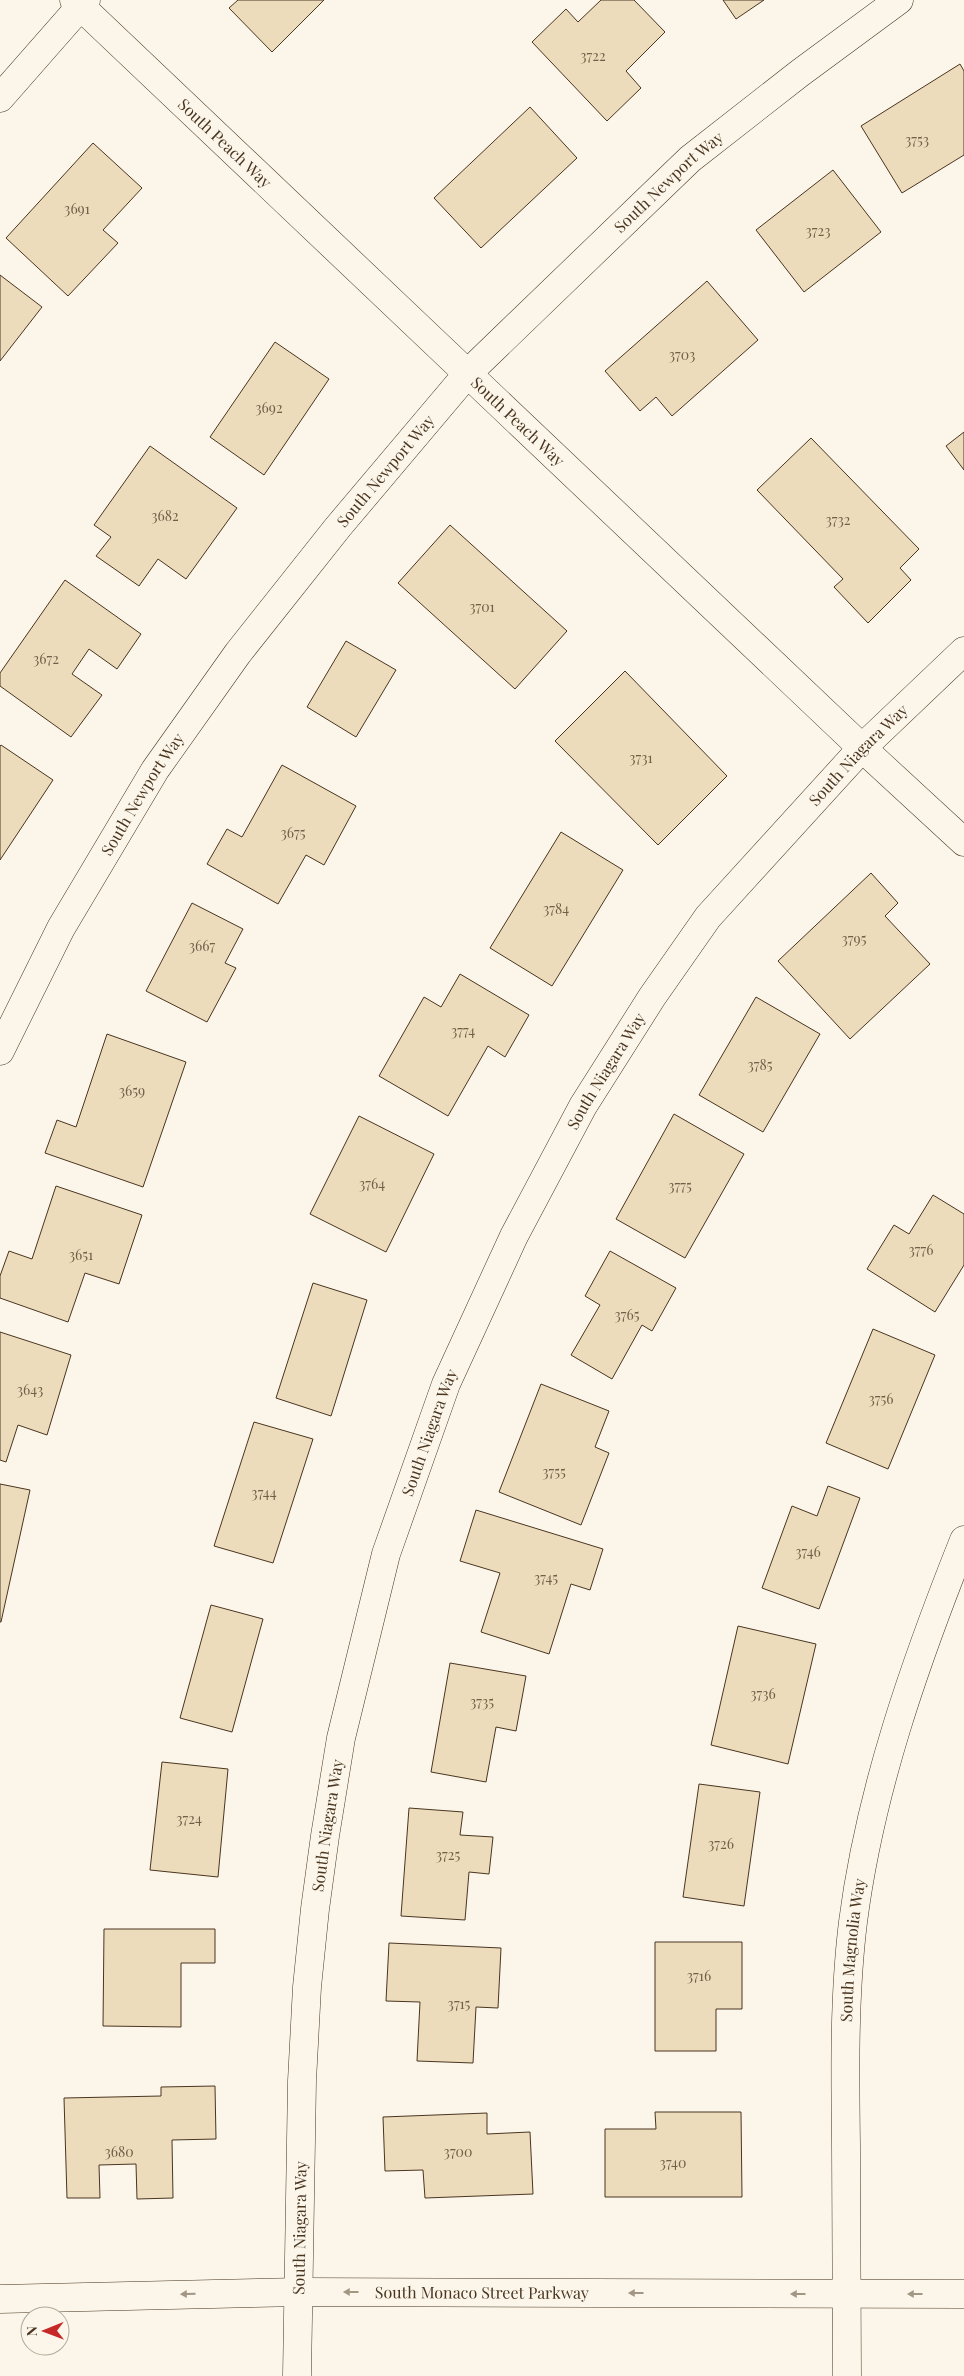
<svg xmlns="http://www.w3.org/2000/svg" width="964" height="2376" font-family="'Playfair Display',serif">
	<rect width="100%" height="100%" fill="#fbf6e9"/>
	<!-- building -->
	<g fill="#ecdcbc" stroke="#4a3520">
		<path d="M238 0H324L272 52 229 8Z"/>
		<path d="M601 0H634L665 32 626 71 641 88 607 121 532 42 566 9 578 22Z"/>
		<path d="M723 0H764L736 19Z"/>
		<path d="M960 64 964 71V155L902 193 861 126Z"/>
		<path d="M530 107 577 158 481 248 434 198Z"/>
		<path d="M93 143 142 188 103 230 118 243 68 296 6 238Z"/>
		<path d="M833 170 881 232 804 292 756 230Z"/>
		<path d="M0 275 42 307 0 361Z"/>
		<path d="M707 281 758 340 672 416 656 397 640 411 605 371Z"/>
		<path d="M275 342 329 379 264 475 210 437Z"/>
		<path d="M964 432V470L946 446Z"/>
		<path d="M811 438 919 549 900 568 911 580 868 623 834 587 843 579 757 490Z"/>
		<path d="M150 446 237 508 186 579 158 559 139 586 96 556 111 537 94 525Z"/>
		<path d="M450 525 567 631 515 689 398 583Z"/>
		<path d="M65 580 141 634 117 669 89 649 72 674 102 695 71 737 0 686V673Z"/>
		<path d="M346 641 396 670 356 737 307 707Z"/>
		<path d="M625 671 727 776 658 845 555 741Z"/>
		<path d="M1 745 53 780 0 860V746Z"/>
		<path d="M282 765 356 806 324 865 306 855 278 904 207 864 227 829 242 837Z"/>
		<path d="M561 832 623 870 552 986 490 948Z"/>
		<path d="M871 873 898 903 885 916 930 964 850 1039 778 961Z"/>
		<path d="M192 903 243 929 225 963 236 968 207 1022 146 991Z"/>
		<path d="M460 974 529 1015 505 1057 488 1046 448 1116 379 1076 424 997 441 1007Z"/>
		<path d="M756 997 820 1034 763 1132 699 1095Z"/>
		<path d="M107 1034 186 1062 143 1187 45 1153 57 1120 76 1127Z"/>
		<path d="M674 1114 744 1154 685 1258 616 1219Z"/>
		<path d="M359 1116 434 1154 386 1252 310 1214Z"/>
		<path d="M56 1186 142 1215 119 1284 85 1273 68 1322 0 1298V1276L9 1251 32 1259Z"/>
		<path d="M933 1195 964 1214V1265L935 1312 867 1269 894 1225 909 1234Z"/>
		<path d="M610 1251 676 1288 652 1331 642 1325 612 1379 571 1355 600 1305 585 1296Z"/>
		<path d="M313 1283 367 1300 331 1416 276 1398Z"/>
		<path d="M873 1329 935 1355 888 1469 826 1443Z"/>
		<path d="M0 1332 71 1355 47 1435 18 1425 6 1462 0 1460Z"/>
		<path d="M541 1384 609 1411 595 1447 609 1453 581 1525 499 1492Z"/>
		<path d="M254 1422 313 1439 273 1563 214 1546Z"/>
		<path d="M0 1484 30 1490 1 1622H0Z"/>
		<path d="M828 1486 860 1498 819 1609 762 1588 792 1506 817 1516Z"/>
		<path d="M476 1510 603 1549 590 1590 571 1584 549 1654 481 1632 500 1573 460 1561Z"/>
		<path d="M211 1605 263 1619 232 1732 180 1718Z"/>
		<path d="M738 1626 816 1644 788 1764 711 1745Z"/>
		<path d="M450 1663 526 1676 516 1731 496 1727 486 1782 431 1772Z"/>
		<path d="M162 1762 228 1769 218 1877 150 1870Z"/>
		<path d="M699 1784 760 1792 744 1906 683 1897Z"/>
		<path d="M409 1808 463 1812 460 1835 493 1837 489 1874 469 1872 465 1920 401 1916Z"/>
		<path d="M104 1929H215V1963H181V2027L103 2026Z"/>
		<path d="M655 1942H742V2009H716V2051H655Z"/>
		<path d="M389 1943 501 1948 498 2008 476 2007 473 2063 417 2061 420 2002 386 2001Z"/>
		<path d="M215 2086 216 2139 172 2140 173 2198 137 2199 136 2164 99 2165 100 2198H67L64 2098 161 2096V2087Z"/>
		<path d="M655 2112H741L742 2197H605V2129H656Z"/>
		<path d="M487 2113V2134L530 2132 533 2194 425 2198 423 2170 385 2171 383 2117Z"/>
	</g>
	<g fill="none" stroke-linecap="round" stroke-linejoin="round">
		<defs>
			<g id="minor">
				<path id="s1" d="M74 0 862 748 964 842"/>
				<path d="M0 98 86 0"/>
				<path id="s2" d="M0 1051 61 928 155 770 238 653 338 527 468 373 690 159 800 73 899 0"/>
				<path id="s3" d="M297 2376 302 2081 307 1987 315 1909 325 1836 341 1738 386 1554 446 1384 514 1236 583 1106 652 997 708 917 862 748 964 651"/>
				<path id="s4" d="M847 2376C847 2299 847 2222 846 2145 845 2070 844 1995 853 1922 870 1790 915 1663 964 1540"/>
			</g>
			<g id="major">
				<path id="s5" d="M0 2299 300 2292 964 2294"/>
			</g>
		</defs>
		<!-- minor casing -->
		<use href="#minor" stroke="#4a3520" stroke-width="29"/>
		<!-- major casing -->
		<use href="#major" stroke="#4a3520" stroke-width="29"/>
		<!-- minor -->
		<use href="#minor" stroke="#fbf6e9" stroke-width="28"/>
		<!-- major -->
		<use href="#major" stroke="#fbf6e9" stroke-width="28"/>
	</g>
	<!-- one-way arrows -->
	<defs><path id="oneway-solid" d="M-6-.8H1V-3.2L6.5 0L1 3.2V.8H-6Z" transform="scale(1.25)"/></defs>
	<g fill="#a29684">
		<use href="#oneway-solid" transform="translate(351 2292) rotate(-180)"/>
		<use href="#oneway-solid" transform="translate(636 2293) rotate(-180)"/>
		<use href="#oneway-solid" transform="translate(188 2294) rotate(179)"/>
		<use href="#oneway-solid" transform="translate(798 2294) rotate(-180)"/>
		<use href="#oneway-solid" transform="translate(915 2294) rotate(-180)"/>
	</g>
	<g text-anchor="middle" stroke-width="4" stroke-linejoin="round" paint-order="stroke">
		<!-- number labels -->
		<g font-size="14" fill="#725f47">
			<text x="593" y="61">3722</text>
			<text x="917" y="145">3753</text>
			<text x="77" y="214">3691</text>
			<text x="818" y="236">3723</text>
			<text x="682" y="360">3703</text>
			<text x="269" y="413">3692</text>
			<text x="165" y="521">3682</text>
			<text x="838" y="525">3732</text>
			<text x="482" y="612">3701</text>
			<text x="46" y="664">3672</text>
			<text x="641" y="763">3731</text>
			<text x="293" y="838">3675</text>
			<text x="556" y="914">3784</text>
			<text x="854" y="944">3795</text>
			<text x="202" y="951">3667</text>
			<text x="463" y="1036">3774</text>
			<text x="760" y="1070">3785</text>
			<text x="132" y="1096">3659</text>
			<text x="372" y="1189">3764</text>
			<text x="680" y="1191">3775</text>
			<text x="921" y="1255">3776</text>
			<text x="81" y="1260">3651</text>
			<text x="627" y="1320">3765</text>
			<text x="30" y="1395">3643</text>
			<text x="881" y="1404">3756</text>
			<text x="554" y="1477">3755</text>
			<text x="264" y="1498">3744</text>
			<text x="808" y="1557">3746</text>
			<text x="546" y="1583">3745</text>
			<text x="763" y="1699">3736</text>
			<text x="482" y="1707">3735</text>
			<text x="189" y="1824">3724</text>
			<text x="721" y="1849">3726</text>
			<text x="448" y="1860">3725</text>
			<text x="699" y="1981">3716</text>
			<text x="459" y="2009">3715</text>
			<text x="119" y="2157">3680</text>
			<text x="458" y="2157">3700</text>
			<text x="673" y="2168">3740</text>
		</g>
		<!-- street labels -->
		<g font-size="16" fill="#4a3520" stroke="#fbf6e9">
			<text dy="6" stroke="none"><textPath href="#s1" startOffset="208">South Peach Way</textPath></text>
			<text dy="6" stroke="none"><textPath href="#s2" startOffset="1104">South Newport Way</textPath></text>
			<text dy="6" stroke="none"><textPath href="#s1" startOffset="612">South Peach Way</textPath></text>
			<text dy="6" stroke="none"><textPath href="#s2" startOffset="699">South Newport Way</textPath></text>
			<text dy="6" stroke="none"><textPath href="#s3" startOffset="1768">South Niagara Way</textPath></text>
			<text dy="6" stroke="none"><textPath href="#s2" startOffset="294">South Newport Way</textPath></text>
			<text dy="6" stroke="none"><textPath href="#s3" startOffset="1362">South Niagara Way</textPath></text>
			<text dy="6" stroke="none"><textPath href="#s3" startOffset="959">South Niagara Way</textPath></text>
			<text dy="6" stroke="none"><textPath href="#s3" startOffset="552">South Niagara Way</textPath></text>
			<text dy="6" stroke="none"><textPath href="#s4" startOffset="426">South Magnolia Way</textPath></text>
			<text dy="6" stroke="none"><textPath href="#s3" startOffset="148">South Niagara Way</textPath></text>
			<text dy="6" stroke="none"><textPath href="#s5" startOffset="482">South Monaco Street Parkway</textPath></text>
		</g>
	</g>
	<!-- north arrow -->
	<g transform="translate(45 2331) rotate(269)"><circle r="24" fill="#fbf6e9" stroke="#b4a999"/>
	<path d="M0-4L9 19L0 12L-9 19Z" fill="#c62828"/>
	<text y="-8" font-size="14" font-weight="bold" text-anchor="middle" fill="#4a3520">N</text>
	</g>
</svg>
